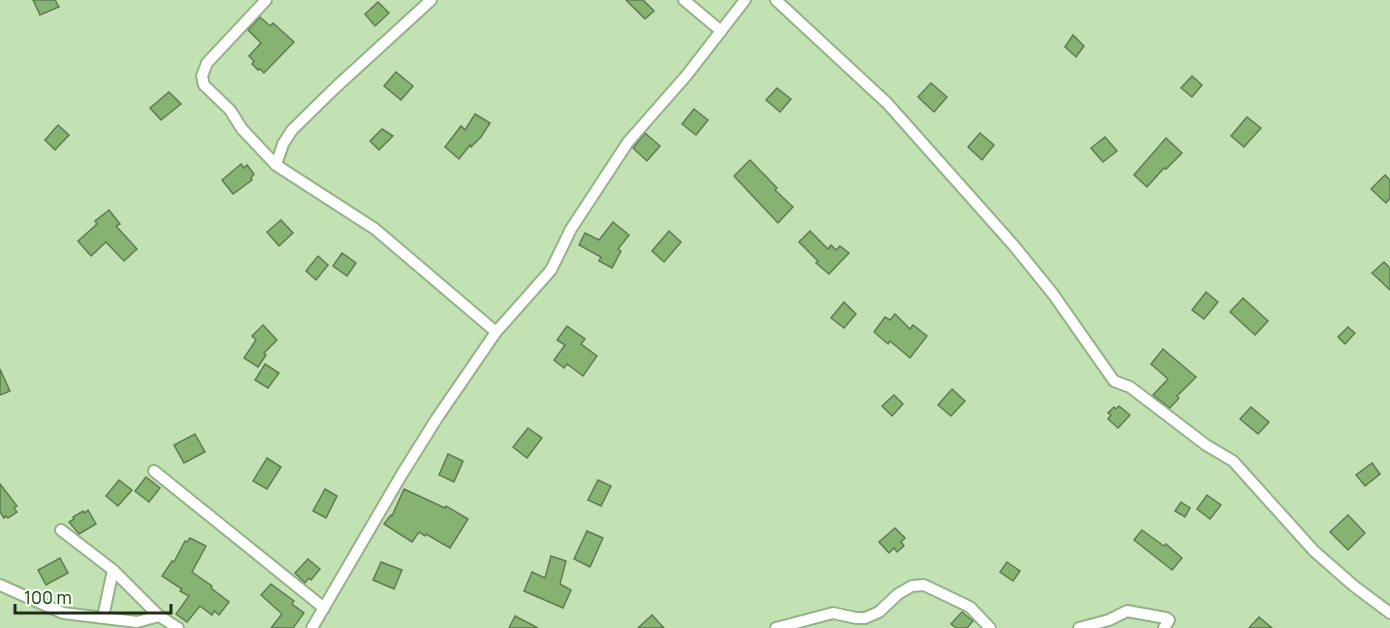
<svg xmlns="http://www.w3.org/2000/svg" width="1390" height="628" font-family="Manrope,sans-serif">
	<rect width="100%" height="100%" fill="#c2e2b4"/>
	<!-- building -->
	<g fill="#86b372" stroke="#5f7b52" stroke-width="1.5">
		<path d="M33 0H55L59 7 40 15Z"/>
		<path d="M626 0H643L654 11 645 19Z"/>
		<path d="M378 2 389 13 375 26 365 14Z"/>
		<path d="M260 17 270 26 273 23 294 42 264 73 260 69 258 70 252 64 254 61 249 56 261 43 248 30Z"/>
		<path d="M1073 35 1084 46 1076 57 1065 47Z"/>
		<path d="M396 72 413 86 401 100 384 86Z"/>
		<path d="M1192 76 1202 85 1192 97 1181 88Z"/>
		<path d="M931 83 947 97 934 112 918 97Z"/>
		<path d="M777 88 791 99 780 112 766 100Z"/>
		<path d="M169 92 181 104 161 120 150 108Z"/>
		<path d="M694 109 708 120 696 135 682 124Z"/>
		<path d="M475 114 490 123 481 137 471 147 470 145 459 159 445 147 461 126 465 130Z"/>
		<path d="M1247 117 1261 128 1244 147 1231 136Z"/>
		<path d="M58 125 69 135 55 150 45 140Z"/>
		<path d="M382 129 393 136 379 150 370 141Z"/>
		<path d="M645 133 660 146 647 161 633 148Z"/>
		<path d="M980 133 994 145 982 160 968 147Z"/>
		<path d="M1105 137 1117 151 1103 162 1091 148Z"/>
		<path d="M1166 138 1182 153 1166 169 1164 168 1147 187 1134 175Z"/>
		<path d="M750 160 777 188 775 190 793 207 778 223 734 176Z"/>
		<path d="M241 164 244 168 247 165 254 174 251 178 252 180 233 194 222 180Z"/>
		<path d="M1385 175 1390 180V198L1386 203 1371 189Z"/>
		<path d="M109 210 120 224 116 226 137 249 124 261 106 242 91 256 78 241 97 224 95 221Z"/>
		<path d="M281 220 293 233 279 246 267 232Z"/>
		<path d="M613 222 629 235 618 249 621 251 612 268 599 261 601 257 579 245 585 233 599 240Z"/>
		<path d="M669 231 681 242 664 262 652 251Z"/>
		<path d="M810 231 828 249 831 245 836 250 840 246 849 253 829 274 816 263 818 261 799 242Z"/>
		<path d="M342 253 356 263 347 276 333 266Z"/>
		<path d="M318 256 328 265 316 280 306 271Z"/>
		<path d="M1384 262 1390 268V290L1372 273Z"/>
		<path d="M1206 292 1218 302 1204 319 1192 310Z"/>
		<path d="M1243 298 1268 321 1255 335 1230 312Z"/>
		<path d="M844 302 856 314 844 328 831 318Z"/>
		<path d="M895 314 910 329 913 325 927 336 910 358 890 341 888 344 874 332 885 317 890 320Z"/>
		<path d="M263 325 277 340 264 353 266 355 258 367 244 358 256 340 252 336Z"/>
		<path d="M567 326 585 339 581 344 597 356 583 376 567 364 564 368 554 360 565 345 557 340Z"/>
		<path d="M1348 327 1355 333 1345 344 1338 337Z"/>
		<path d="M1163 349 1196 377 1177 396 1179 398 1170 408 1153 395 1168 379 1151 364Z"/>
		<path d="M265 364 279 373 268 388 255 380Z"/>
		<path d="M0 369 10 391 0 395Z"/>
		<path d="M952 389 965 401 951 416 938 405Z"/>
		<path d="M894 395 903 404 892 416 882 406Z"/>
		<path d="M1119 406 1130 415 1118 428 1108 419 1111 415 1108 413 1114 407 1116 409Z"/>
		<path d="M1251 407 1269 422 1258 434 1240 419Z"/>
		<path d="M528 428 542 438 527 458 513 447Z"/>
		<path d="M195 434 205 452 184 463 174 445Z"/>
		<path d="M448 454 463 461 454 482 439 475Z"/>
		<path d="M267 458 281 467 267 489 253 481Z"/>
		<path d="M1372 463 1380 474 1365 486 1356 475Z"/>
		<path d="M146 477 160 488 149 502 135 491Z"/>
		<path d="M119 480 132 490 118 506 106 496Z"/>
		<path d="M598 480 611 486 601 506 588 500Z"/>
		<path d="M0 484 17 506 14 508 17 512 8 518 6 516 4 518 0 512Z"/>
		<path d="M325 489 337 496 326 518 313 511Z"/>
		<path d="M404 489 445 508 446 506 468 519 450 548 426 534 425 536 419 532 412 542 384 524 391 515 392 516Z"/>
		<path d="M1207 495 1221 505 1210 519 1197 509Z"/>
		<path d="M1181 502 1190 508 1185 517 1175 511Z"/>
		<path d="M88 510 96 524 79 534 69 522 74 519 73 517 83 511 84 513Z"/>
		<path d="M1348 515 1365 533 1348 550 1330 532Z"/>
		<path d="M895 528 905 538 901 542 904 546 897 552 894 548 889 553 879 542Z"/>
		<path d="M1142 530 1164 546 1166 544 1182 558 1172 570 1134 540Z"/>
		<path d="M587 531 603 538 590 567 574 559Z"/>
		<path d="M190 538 206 546 192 572 212 586 211 588 229 602 219 615 214 611 212 615 200 606 187 622 176 614 189 596 180 591 182 589 162 576 172 561 174 562 185 541 187 542Z"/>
		<path d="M551 556 566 561 560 584 571 590 563 608 524 591 532 572 545 578Z"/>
		<path d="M60 558 68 573 46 585 38 570Z"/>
		<path d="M308 559 320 569 311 580 309 578 305 583 295 573Z"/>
		<path d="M381 562 402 570 394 589 373 580Z"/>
		<path d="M1007 562 1020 571 1013 581 1000 572Z"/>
		<path d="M271 584 294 601 292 604 304 613 293 628H271L282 614 261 595Z"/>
		<path d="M962 612 973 621 967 628H956L951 624Z"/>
		<path d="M652 615 664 628H638Z"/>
		<path d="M515 616 538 628H509Z"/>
		<path d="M1259 617 1272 628H1249Z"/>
	</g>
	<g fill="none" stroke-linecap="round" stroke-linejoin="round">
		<defs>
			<g id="street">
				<path d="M266 0 207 63 202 76 204 85 230 110 242 129 276 165 375 229 496 332"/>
				<path d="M684 0 721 31"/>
				<path d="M776 0 887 103 1015 247 1053 294 1114 381 1130 387 1206 445 1233 461 1314 551 1354 586 1390 613"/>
				<path d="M276 165 283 144 292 130 336 87 431 0"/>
				<path d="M154 471 324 608"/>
				<path d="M61 530 113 570 159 616"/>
				<path d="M0 585 63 613 137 622 159 616 178 628"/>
				<path d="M103 617 113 570"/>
				<path d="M312 628 402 474 437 418 496 332 551 270 571 229 628 142 686 76 745 0"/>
				<path d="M776 628 833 613 856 618H865L879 612 898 594 912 586 924 585 970 607 990 628"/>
				<path d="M1079 628 1109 620 1127 611 1166 618 1169 620 1164 628"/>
			</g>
		</defs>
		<!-- street casing -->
		<use href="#street" stroke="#94b287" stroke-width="14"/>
		<!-- street -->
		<use href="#street" stroke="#fff" stroke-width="10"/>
	</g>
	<!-- scale -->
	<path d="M15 604v9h156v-9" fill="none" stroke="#1f2a19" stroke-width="3"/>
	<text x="24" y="604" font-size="18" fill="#1f2a19" stroke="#edfde6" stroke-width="4.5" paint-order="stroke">100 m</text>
</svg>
